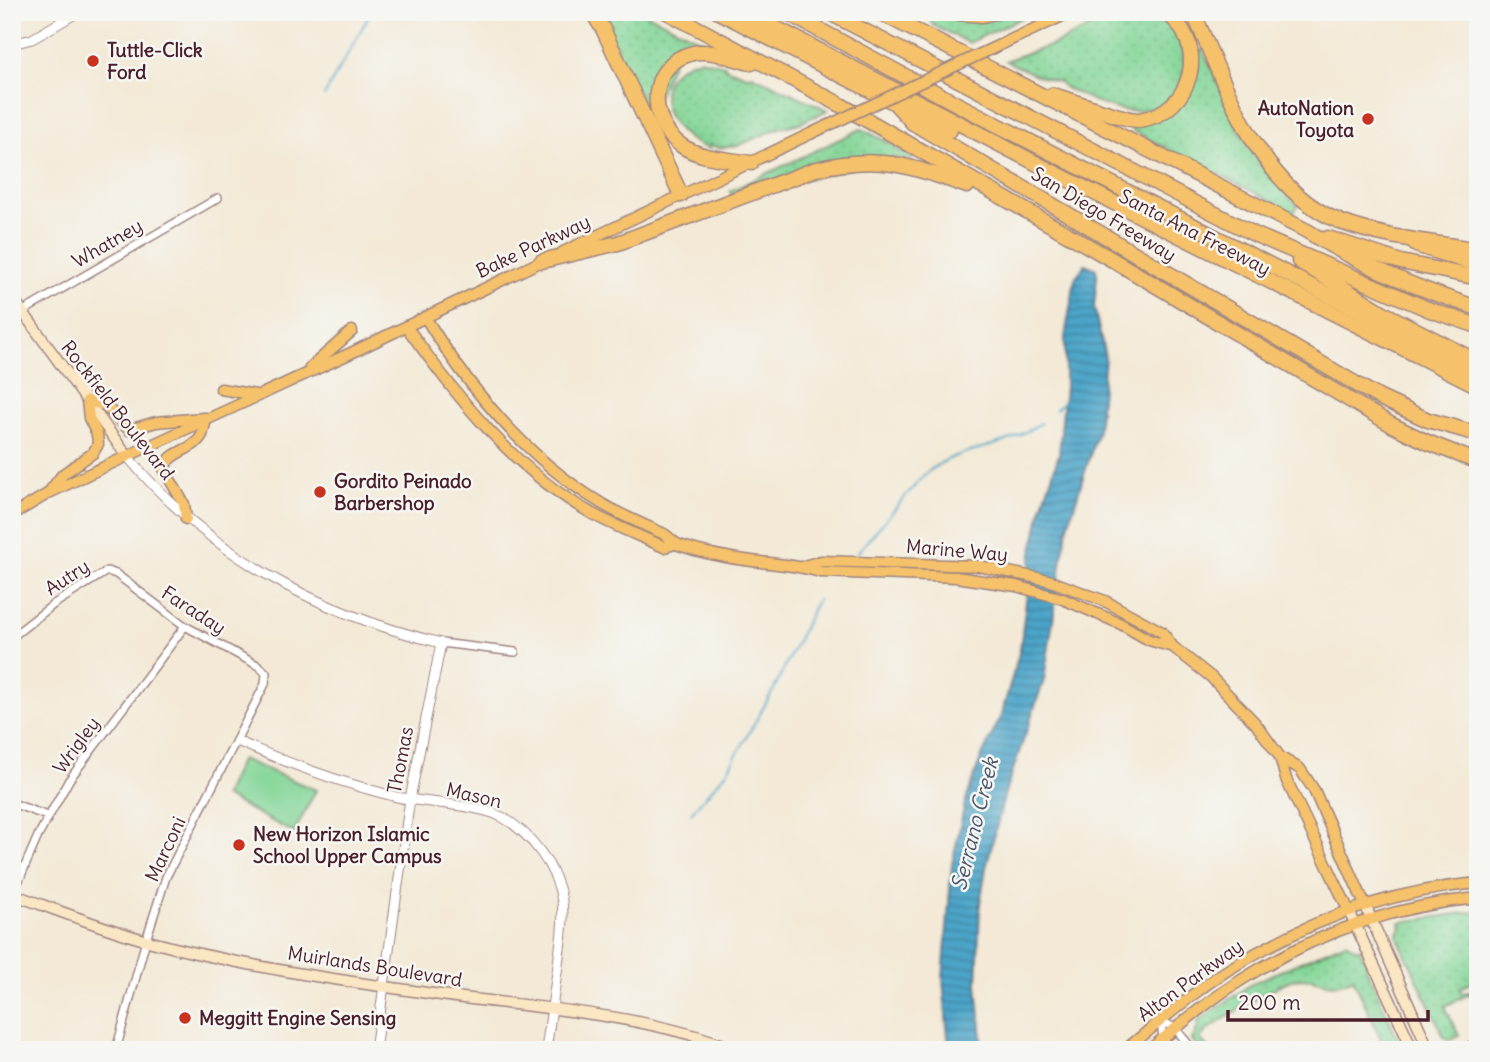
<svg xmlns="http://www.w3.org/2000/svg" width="1490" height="1062" font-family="Delius,sans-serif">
	<defs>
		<pattern id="grass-dots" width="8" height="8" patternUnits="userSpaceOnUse" patternTransform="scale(1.75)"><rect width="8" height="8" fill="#83d597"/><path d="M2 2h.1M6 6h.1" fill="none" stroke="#73b682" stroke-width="1.8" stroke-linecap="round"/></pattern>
		<pattern id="water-rules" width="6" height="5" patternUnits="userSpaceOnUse" patternTransform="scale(1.75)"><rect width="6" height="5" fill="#4ba4c8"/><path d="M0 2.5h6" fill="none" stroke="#4085a3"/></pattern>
	</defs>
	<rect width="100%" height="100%" fill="#f6f6f2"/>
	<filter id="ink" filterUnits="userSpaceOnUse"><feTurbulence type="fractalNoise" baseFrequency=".0143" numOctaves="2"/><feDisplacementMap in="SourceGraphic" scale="14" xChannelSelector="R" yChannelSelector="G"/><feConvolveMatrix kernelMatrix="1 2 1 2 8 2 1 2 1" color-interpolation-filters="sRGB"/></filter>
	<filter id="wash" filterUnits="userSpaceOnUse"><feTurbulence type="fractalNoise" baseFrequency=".00686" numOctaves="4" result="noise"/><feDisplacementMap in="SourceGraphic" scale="28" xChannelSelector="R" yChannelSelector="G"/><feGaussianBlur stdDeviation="1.57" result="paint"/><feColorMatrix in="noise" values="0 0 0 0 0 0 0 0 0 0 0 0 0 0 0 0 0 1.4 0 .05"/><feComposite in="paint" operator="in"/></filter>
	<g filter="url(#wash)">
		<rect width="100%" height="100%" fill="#f3e9d6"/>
		<!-- grass -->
		<g fill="url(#grass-dots)" stroke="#667a61" stroke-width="2">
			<path d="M599 12H643L705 42 704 46 675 55 653 108 647 110Z"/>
			<path d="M909 12C923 12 934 15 948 17 972 21 997 19 1021 13L1023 17 969 43 934 26 927 17 919 13Z"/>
			<path d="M1129 12H1138L1139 15 1147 16 1149 12C1201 34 1194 108 1137 111 1113 113 1087 97 1065 88L1059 82 1038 76 1006 61C1020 54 1033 52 1047 47 1075 37 1100 19 1129 12Z"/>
			<path d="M1203 49C1228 106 1249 165 1298 205L1294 213 1208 169C1200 161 1192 157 1181 156L1131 130 1134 125 1192 86 1197 74V52Z"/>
			<path d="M700 59 725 65V68L747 76 752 75 828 110 800 123 779 128 737 146 717 148 710 144 709 149C661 133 642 73 700 59Z"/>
			<path d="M861 129 894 145 898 150 913 158 912 161 894 158 732 196 730 191Z"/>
			<path d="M1478 911V983L1476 980 1460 988 1462 994 1470 991 1471 993 1445 1006 1459 1036 1450 1040 1444 1037 1397 936 1401 927 1400 922Z"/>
			<path d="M1346 942 1356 949 1359 948 1365 959 1367 970 1403 1050H1386L1353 978C1329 991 1323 978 1300 978 1281 979 1223 1020 1204 1032L1205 1034 1200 1038 1209 1050H1200L1192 1040 1199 1025 1197 1022 1253 983Z"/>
		</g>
		<!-- green -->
		<path fill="#83d597" stroke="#667a61" stroke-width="2" d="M241 759 316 790 294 833 224 796Z"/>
		<!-- water -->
		<path fill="url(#water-rules)" stroke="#4a627a" stroke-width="2" d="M1085 264 1096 269 1097 277 1094 307 1105 357 1098 430 1068 526 1063 552 1044 680 1005 793 986 868 980 904 977 984 983 1050H949L943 979 952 864 965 803 981 758 1001 716 1020 650 1032 553 1041 510 1059 454 1065 387V337L1075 279Z"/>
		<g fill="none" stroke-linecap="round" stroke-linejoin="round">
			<!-- stream -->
			<g stroke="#4ba4c8" stroke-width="2">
				<path d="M324 96 371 12"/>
				<path d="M1056 409 1064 402"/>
				<path d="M857 553 924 475C954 450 977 452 1011 439 1021 435 1031 429 1041 423"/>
				<path d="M691 813 726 773 774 689 817 600"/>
			</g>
		</g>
	</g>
	<g filter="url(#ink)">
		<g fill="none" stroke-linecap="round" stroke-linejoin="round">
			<defs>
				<g id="minor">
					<path d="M22 312 218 198"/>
					<path d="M12 637 54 604 107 571 116 574 185 626 259 666 266 673 265 684 166 877 146 940 116 1050"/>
					<path d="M441 643 515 652"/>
					<path d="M12 803 47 816"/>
					<path d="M13 894 38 836 69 780 185 626"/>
					<path d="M1161 1021 1175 1028 1193 1050"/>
					<path d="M1161 1021 1163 1039 1172 1050"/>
					<path d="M1460 1050 1478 1042"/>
				</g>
				<g id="tertiary">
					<path d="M12 44 32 39 78 12"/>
					<path d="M127 456C210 555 316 613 441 643L410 799 375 1050"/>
					<path d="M237 741C289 764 341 783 397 797 425 803 480 805 502 817 531 833 557 868 562 901 565 923 560 944 558 965 554 993 550 1022 546 1050"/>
				</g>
				<g id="secondary">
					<path d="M12 297 127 456"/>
					<path d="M12 894C57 910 102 928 148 941 243 967 343 981 441 995 543 1009 640 1013 738 1050"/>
					<path d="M1365 905 1429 1050"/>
					<path d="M1349 911 1413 1050"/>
				</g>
				<g id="primary">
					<path d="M1004 43 1071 12"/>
					<path d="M563 252 810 134"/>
					<path d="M425 317C470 390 529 461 604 505 623 516 642 524 662 533 669 536 672 542 679 545 702 553 727 558 752 561 775 564 798 565 820 572L956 577 1016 586 1063 599 1121 624 1149 640 1173 647"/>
					<path d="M406 326C455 395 515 471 591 513 614 526 640 536 664 547L675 544"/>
					<path d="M310 368 352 331"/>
					<path d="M221 389 256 395"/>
					<path d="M49 492 63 474 93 453 98 444 97 434 89 418 87 401 105 405 129 430 156 422 203 418"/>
					<path d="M12 515 49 493 93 472 351 353 548 258"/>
					<path d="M186 519 184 504 164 469C169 450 193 452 202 435 204 430 205 423 206 418"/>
					<path d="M804 566 821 561 979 566 1048 580 1105 601 1162 632 1173 647 1211 677 1256 724 1280 757 1286 779 1349 911"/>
					<path d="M1280 757 1300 769 1314 790 1365 905"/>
					<path d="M1125 1050C1160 1022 1194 991 1231 968 1306 921 1390 891 1478 883"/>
					<path d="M1149 1050C1180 1025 1209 1000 1243 979 1314 934 1394 906 1478 898"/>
				</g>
				<g id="motorway">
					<path d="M592 12 603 29 681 195"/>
					<path d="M667 12 837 103 1111 259 1392 425 1427 442 1478 462"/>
					<path d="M719 12 895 103 913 123 1380 398 1428 420 1478 434"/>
					<path d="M745 12 1047 169 1478 386"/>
					<path d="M786 12 955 103 1478 372"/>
					<path d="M828 12 1256 235 1430 310 1478 326"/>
					<path d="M879 12 1307 231C1361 265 1417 289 1478 308"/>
					<path d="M948 12 982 15 996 12"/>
					<path d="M1193 12C1227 87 1258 189 1341 222 1383 238 1433 242 1478 250"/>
					<path d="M1052 95C1071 99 1125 121 1139 120 1194 113 1210 42 1165 12"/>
					<path d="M906 109 950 130"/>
					<path d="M751 163C728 159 702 159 682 146 647 122 646 64 693 53 711 49 733 59 751 63"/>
					<path d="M1328 238 1401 262 1478 278"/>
					<path d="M1416 245 1478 265"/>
					<path d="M542 261 618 243 816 169C876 154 911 165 967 186"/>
					<path d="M1299 261 1387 315 1478 362"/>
				</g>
			</defs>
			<!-- minor casing -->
			<use href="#minor" stroke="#9e8480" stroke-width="10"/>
			<!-- tertiary casing -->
			<use href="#tertiary" stroke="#9e8480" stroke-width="11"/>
			<!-- secondary casing -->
			<use href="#secondary" stroke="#9e8480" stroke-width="13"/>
			<!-- primary casing -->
			<use href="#primary" stroke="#9e8480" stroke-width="13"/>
			<!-- motorway casing -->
			<use href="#motorway" stroke="#9e8480" stroke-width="17"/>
			<!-- minor -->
			<use href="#minor" stroke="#fff" stroke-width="7"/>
			<!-- tertiary -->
			<use href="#tertiary" stroke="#fff" stroke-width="9"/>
			<!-- secondary -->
			<use href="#secondary" stroke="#fbe6c4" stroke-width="10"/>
			<!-- primary -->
			<use href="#primary" stroke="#f5c16b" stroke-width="10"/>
			<!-- motorway -->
			<use href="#motorway" stroke="#f5c16b" stroke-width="14"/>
			<defs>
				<path id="primary-bridge" d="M810 134 1004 43"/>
			</defs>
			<!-- primary-bridge casing -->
			<use href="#primary-bridge" stroke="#9e8480" stroke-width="13" stroke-linecap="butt"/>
			<!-- primary-bridge -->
			<use href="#primary-bridge" stroke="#f5c16b" stroke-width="10"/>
		</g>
	</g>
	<!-- markers -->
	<g fill="#c8321e" stroke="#f6f6f2" stroke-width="2.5">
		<circle cx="93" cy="61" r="7"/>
		<circle cx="1368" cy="119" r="7"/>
		<circle cx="320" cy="492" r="7"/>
		<circle cx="239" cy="845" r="7"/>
		<circle cx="185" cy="1018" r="7"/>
	</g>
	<g text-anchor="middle" stroke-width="5" stroke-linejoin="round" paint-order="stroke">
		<!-- poi labels -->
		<g font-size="19" font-weight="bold" fill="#4a1f2b" stroke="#f6f6f2" text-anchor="start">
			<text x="107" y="57">Tuttle-Click<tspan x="107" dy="22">Ford</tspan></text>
			<text x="1354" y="115" text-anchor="end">AutoNation<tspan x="1354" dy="22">Toyota</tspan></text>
			<text x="334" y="488">Gordito Peinado<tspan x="334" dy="22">Barbershop</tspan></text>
			<text x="253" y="841">New Horizon Islamic<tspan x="253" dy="22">School Upper Campus</tspan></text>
			<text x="199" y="1025">Meggitt Engine Sensing</text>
		</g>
		<!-- street labels -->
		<g font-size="19" fill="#4a1f2b" stroke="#f6f6f2">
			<text transform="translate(1104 214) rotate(31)" y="7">San Diego Freeway</text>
			<text transform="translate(1195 232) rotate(27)" y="7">Santa Ana Freeway</text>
			<text transform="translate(107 243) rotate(-30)" y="7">Whatney</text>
			<text transform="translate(533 246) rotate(-25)" y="7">Bake Parkway</text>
			<text transform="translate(118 410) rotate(52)" y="7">Rockfield Boulevard</text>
			<text transform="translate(957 550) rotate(5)" y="7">Marine Way</text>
			<text transform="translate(67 577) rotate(-33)" y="7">Autry</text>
			<text transform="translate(194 610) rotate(33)" y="7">Faraday</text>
			<text transform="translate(76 745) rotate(-54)" y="7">Wrigley</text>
			<text transform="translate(400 760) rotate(-79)" y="7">Thomas</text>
			<text transform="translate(474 795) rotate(13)" y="7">Mason</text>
			<text transform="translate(165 849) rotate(-65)" y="7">Marconi</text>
			<text transform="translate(375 966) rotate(9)" y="7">Muirlands Boulevard</text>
			<text transform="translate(1190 980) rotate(-36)" y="7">Alton Parkway</text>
		</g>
		<!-- water labels -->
		<g font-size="21" font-style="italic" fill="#4a546a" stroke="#f6f6f2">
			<text transform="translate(975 824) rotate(-76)" y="7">Serrano Creek</text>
		</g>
	</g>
	<!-- margin -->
	<rect width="1490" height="1062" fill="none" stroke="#f6f6f2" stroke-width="42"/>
	<!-- scale -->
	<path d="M1228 1010v10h200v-10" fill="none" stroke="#4a1f2b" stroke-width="3.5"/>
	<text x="1238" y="1010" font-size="21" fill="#4a1f2b" stroke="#f6f6f2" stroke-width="5" paint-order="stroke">200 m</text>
</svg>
